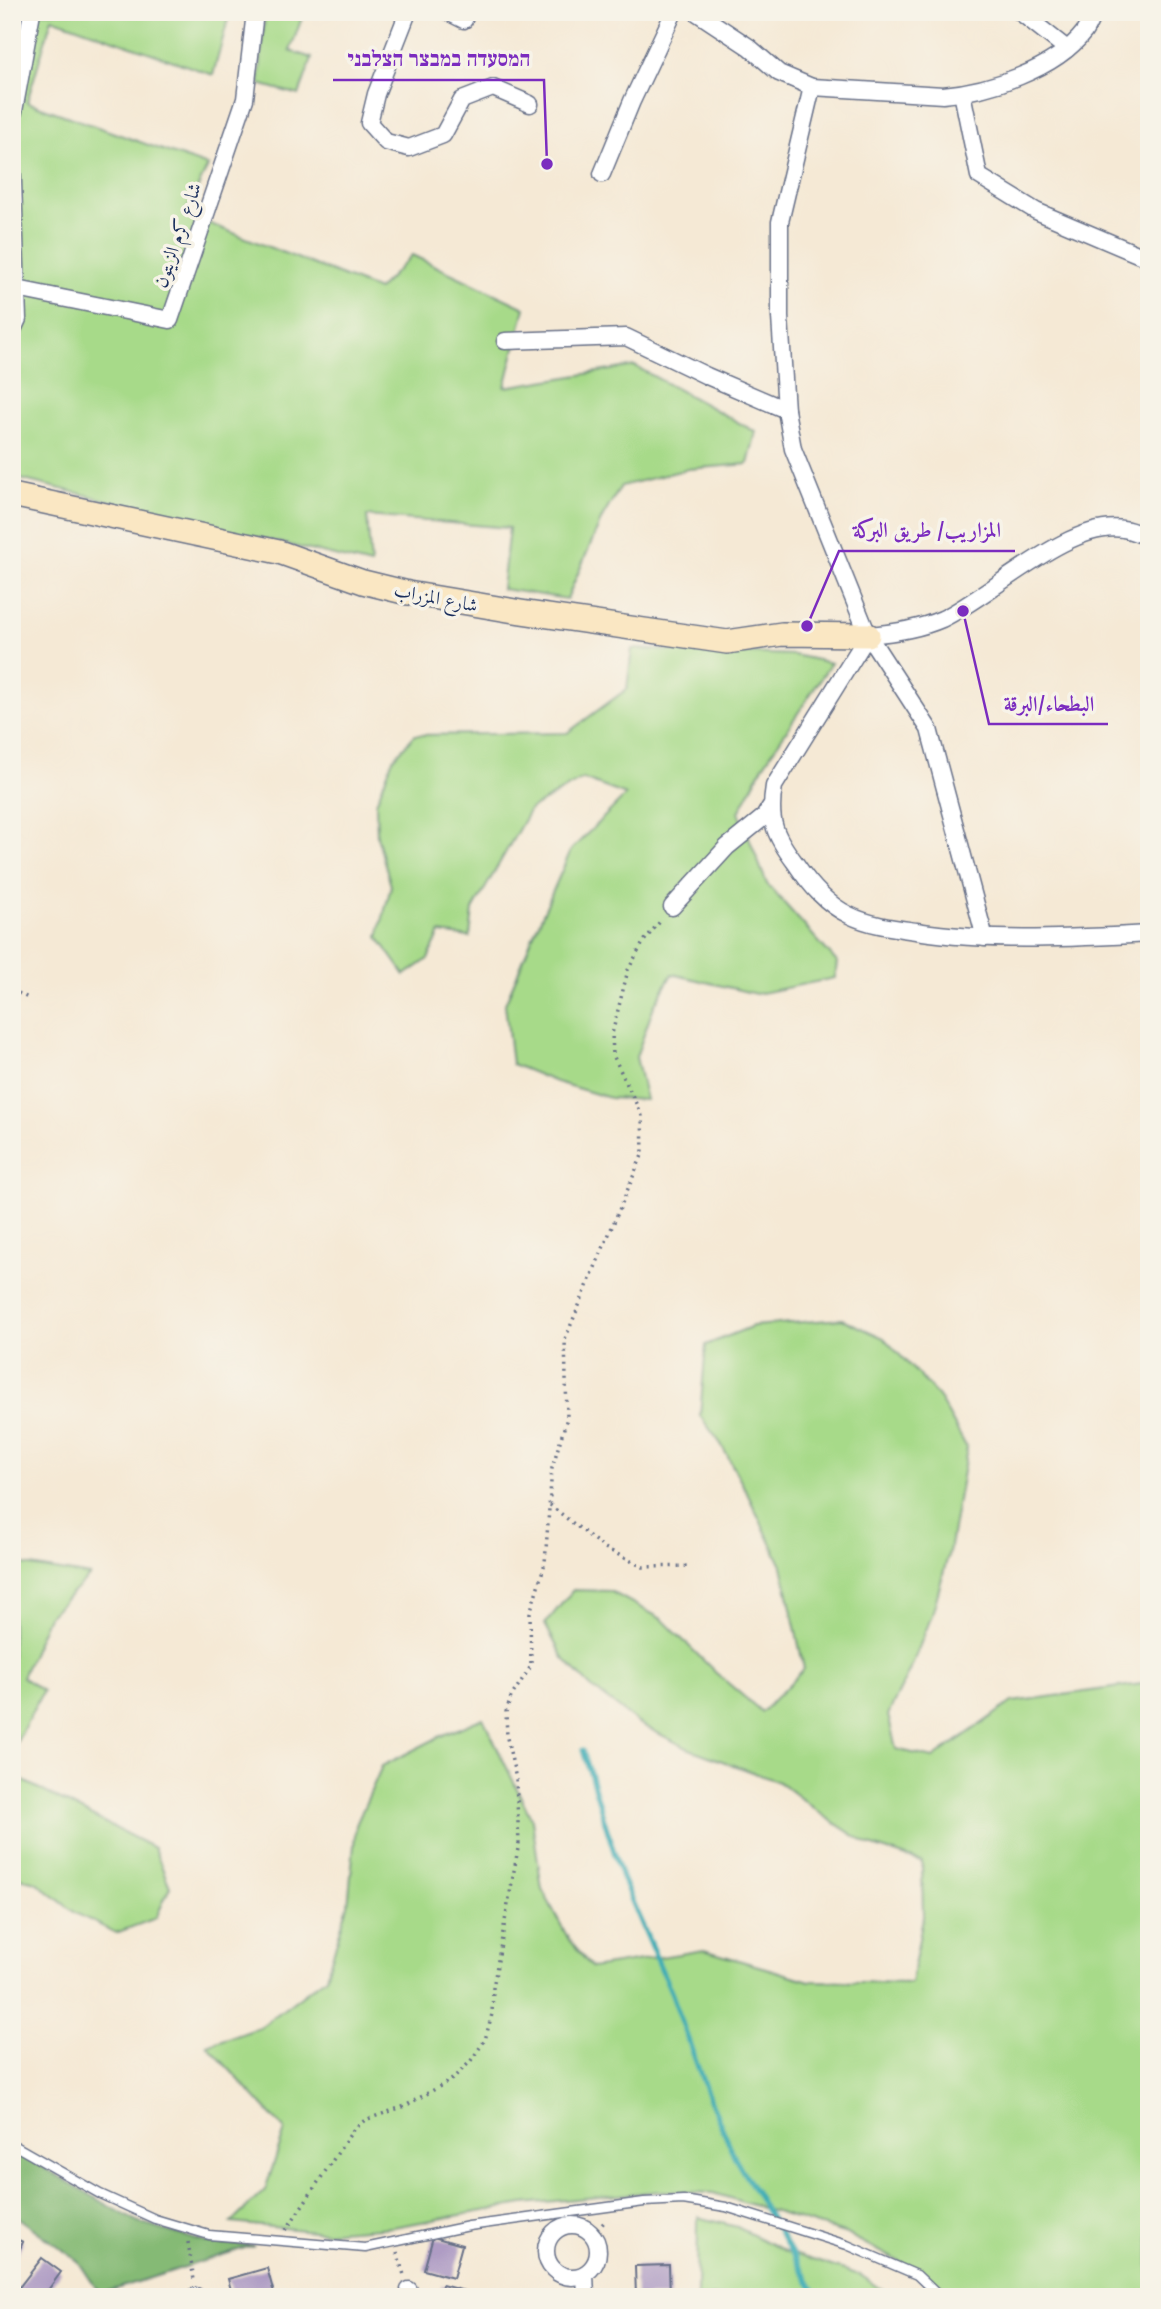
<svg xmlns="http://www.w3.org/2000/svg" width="1161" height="2309" font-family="'Libre Caslon Text',Amiri,'Frank Ruhl Libre',serif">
	<rect width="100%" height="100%" fill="#f7f3e8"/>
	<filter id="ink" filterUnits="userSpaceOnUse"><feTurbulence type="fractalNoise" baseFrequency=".0143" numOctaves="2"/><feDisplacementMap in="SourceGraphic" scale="14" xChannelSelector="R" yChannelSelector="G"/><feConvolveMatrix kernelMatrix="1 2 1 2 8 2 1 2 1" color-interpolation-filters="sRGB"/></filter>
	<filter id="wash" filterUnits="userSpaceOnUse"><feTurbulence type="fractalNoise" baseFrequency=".00686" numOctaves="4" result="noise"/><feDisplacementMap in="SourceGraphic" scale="28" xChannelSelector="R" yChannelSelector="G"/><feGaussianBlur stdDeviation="1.57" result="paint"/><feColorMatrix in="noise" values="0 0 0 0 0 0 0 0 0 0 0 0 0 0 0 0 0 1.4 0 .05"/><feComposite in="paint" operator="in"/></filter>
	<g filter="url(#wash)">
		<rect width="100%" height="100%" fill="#f5e9d5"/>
		<!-- green -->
		<g fill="#a7da89" stroke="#618474" stroke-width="2">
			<path d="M12 12H230L213 75 52 18 27 102 208 166 185 214 378 290 412 255 525 308 505 387 635 366 756 432 748 464 688 469 621 486 602 518 567 599 502 589 509 528 367 516 371 565 12 477Z"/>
			<path d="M265 12H304L290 51 312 58 299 95 259 84Z"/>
			<path d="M632 649 794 655 831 663 763 766 739 812 767 884 837 962 835 978 756 994 672 974 654 1006 636 1057 646 1100 610 1098 556 1082 512 1064 505 1004 533 936 571 850 626 795 583 779 530 809 473 910 470 937 440 933 428 959 405 975 378 937 391 886 377 836 376 803 393 759 415 735 567 733 627 689Z"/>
			<path d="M842 1319 884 1338 938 1396 967 1448 949 1552 932 1615 912 1665 888 1715 896 1749 933 1758 1012 1702 1149 1683V2297H946L902 2263 847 2234 713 2193 662 2191 523 2204 393 2227 325 2232 231 2223 265 2190 285 2130 207 2045 259 2028 326 1977 348 1905 356 1825 382 1766 443 1735 483 1718 532 1820 542 1889 569 1940 592 1968 704 1950 810 1981 911 1983 923 1917 922 1862 867 1844 821 1814 779 1782 687 1748 638 1723 591 1687 563 1658 545 1624 573 1590 610 1591 662 1619 716 1673 762 1712 804 1669 782 1566 747 1493 721 1444 700 1416 706 1345 753 1326Z"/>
			<path d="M12 1563 90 1576 48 1616 22 1677 43 1691 12 1751Z"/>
			<path d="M12 1775 154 1848 170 1887 156 1918 116 1933 75 1913 36 1882 12 1876Z"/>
			<path d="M698 2217 737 2227 787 2252 860 2275 894 2297H697Z"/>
		</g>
		<!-- forest -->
		<path fill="#85ba75" stroke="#50746a" stroke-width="2" d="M12 2149 139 2223 212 2244 254 2245 100 2294 78 2261 12 2213Z"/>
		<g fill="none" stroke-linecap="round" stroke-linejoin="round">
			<!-- stream -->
			<path stroke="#3bacb5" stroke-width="5" d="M583 1750 622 1878 672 1994 707 2093 736 2160 818 2297"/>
		</g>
		<g id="blocks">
			<!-- building -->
			<g fill="#af9cc4">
				<path d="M12 2237 23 2242 12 2266Z"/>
				<path d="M433 2237 462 2245 453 2278 424 2270Z"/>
				<path d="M42 2258 61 2272 43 2297H17L14 2294Z"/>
				<path d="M669 2265 670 2297H636L635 2266Z"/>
				<path d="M267 2268 275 2297H233L228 2279Z"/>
				<path d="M442 2285 472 2293 471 2297H439Z"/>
			</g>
		</g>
	</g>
	<g filter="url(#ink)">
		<use href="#blocks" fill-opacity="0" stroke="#677088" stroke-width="2"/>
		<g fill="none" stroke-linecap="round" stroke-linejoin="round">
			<defs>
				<path id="lane" d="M12 2144 100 2194 155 2219 209 2235 365 2248 469 2226 644 2202 683 2200 726 2207 847 2245 917 2275 940 2297"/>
				<g id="street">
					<path d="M408 12 376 94 369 123 386 142 409 148 443 135 462 100 493 88 530 104"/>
					<path d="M448 12 464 20 466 12"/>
					<path d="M696 12 749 47 779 73 812 87 943 95C988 91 1055 70 1084 32 1088 26 1091 18 1094 12"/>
					<path d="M1020 12 1067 49"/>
					<path d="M812 87 780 222V317L786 410 793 449 868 635 929 729 985 938"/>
					<path d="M962 93 979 176 1036 211 1149 259"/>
					<path d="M12 122 32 12"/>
					<path d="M12 155 18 319 12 332"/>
					<path d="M602 174 632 101 674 12"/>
					<path d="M17 289 170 320 245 99 255 12"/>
					<path d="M505 341 626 337 707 376 786 410"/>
					<path d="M1149 538C1141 535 1132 530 1123 529 1069 520 991 596 942 619 919 629 893 633 868 635L774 786C768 822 775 836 796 864 810 885 826 904 849 915 869 925 894 928 916 931 993 943 1071 938 1149 934"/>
					<path d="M672 907 727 847 764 817 770 807"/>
					<circle cx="572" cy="2251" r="26"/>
					<path d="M585 2274 586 2297"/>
					<path d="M409 2290 411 2297"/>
					<path d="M196 2296 197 2297"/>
				</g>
				<path id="secondary" d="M12 495 279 552 363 582 408 593 521 612 727 642 782 634 868 635"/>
			</defs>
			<!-- lane casing -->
			<use href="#lane" stroke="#677088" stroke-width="11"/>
			<!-- street casing -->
			<use href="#street" stroke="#677088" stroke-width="19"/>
			<!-- secondary casing -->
			<use href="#secondary" stroke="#677088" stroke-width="26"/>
			<!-- path -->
			<g stroke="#677088" stroke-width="3.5" stroke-dasharray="2 5" stroke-linecap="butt">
				<path d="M12 990 28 998"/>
				<path d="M550 1505 603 1547 643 1567 691 1566"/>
				<path d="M286 2230 353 2130 365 2120 405 2106 451 2080 470 2062 485 2040 492 2014 493 1988 519 1843 516 1779 507 1738 506 1712 511 1697 531 1666 530 1613 545 1563 552 1468 567 1418 565 1339 643 1153 642 1116 613 1055 612 1034 628 970 644 941 662 919"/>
				<path d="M593 2235 606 2220"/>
				<path d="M188 2242 194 2280"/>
				<path d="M397 2252 404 2275"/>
			</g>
			<!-- lane -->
			<use href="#lane" stroke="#fff" stroke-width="8"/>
			<!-- street -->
			<use href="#street" stroke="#fff" stroke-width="16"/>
			<!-- secondary -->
			<use href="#secondary" stroke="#fae7c3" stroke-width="23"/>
		</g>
	</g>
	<g text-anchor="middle" stroke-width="7" stroke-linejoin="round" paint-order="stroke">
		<!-- street labels -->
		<g font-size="19" fill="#1b2f5e" stroke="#f7f3e8">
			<text transform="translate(177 235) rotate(-71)" y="7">شارع كرم الزيتون</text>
			<text transform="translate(436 597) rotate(11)" y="7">شارع المزراب</text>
		</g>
	</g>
	<!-- callouts -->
	<path fill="none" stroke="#7b2cbf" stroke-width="2.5" d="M547 164L544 80H333M807 626L839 551H1015M963 611L989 724H1108"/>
	<g fill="#7b2cbf" stroke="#f7f3e8" stroke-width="2.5">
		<circle cx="547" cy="164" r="7"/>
		<circle cx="807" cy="626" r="7"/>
		<circle cx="963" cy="611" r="7"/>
	</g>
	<g font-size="21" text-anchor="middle" font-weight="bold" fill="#7b2cbf" stroke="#f7f3e8" stroke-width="7" stroke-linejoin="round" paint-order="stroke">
		<text x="439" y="66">המסעדה במבצר הצלבני</text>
		<text x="927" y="537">المزاريب/ طريق البركة</text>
		<text x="1049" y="711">البطحاء/البرقة</text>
	</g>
	<!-- margin -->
	<rect width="1161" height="2309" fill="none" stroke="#f7f3e8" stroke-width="42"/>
</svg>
